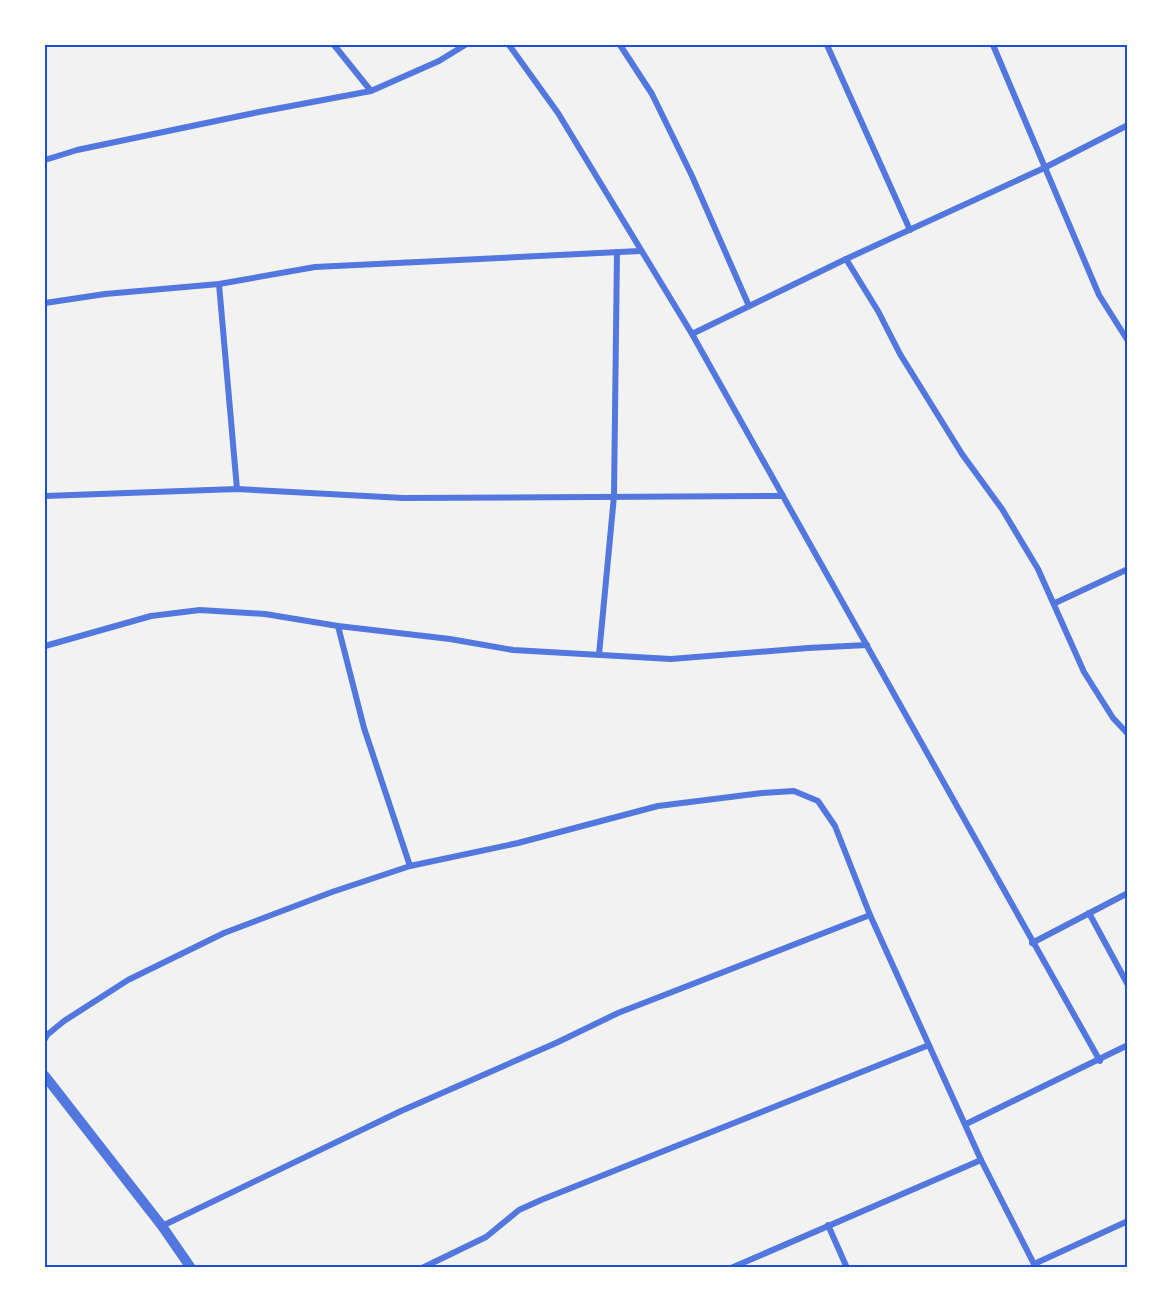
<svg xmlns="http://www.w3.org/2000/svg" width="1173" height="1313" font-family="'PT Sans Narrow',sans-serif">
	<rect width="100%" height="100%" fill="#f2f2f2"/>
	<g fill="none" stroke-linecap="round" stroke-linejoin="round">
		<!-- minor -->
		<g stroke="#5277de" stroke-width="6">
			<path d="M334 45 371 91 439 61 465 45"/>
			<path d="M509 45 558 113 692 334 1100 1061"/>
			<path d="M620 45 652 94 692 176 749 306"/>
			<path d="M827 45 910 230"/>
			<path d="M993 45 1099 295 1128 341"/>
			<path d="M45 160 77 150 259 112 371 91"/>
			<path d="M846 259 1044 168 1128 125"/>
			<path d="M219 284 237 489"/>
			<path d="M45 303 105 294 219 284 315 267 640 251"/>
			<path d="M692 334 846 259 878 311 900 354 962 454 1002 509 1038 569 1084 672 1113 718 1128 734"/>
			<path d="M45 496 237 489 403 498 783 496"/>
			<path d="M1055 603 1128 569"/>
			<path d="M338 626 364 728 410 866"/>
			<path d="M45 646 151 616 200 610 265 614 338 626 450 639 513 650 671 659 808 648 867 645"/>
			<path d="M599 655 614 496 617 252"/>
			<path d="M1089 913 1128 985"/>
			<path d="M1032 943 1128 893"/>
			<path d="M45 1039 47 1035 64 1021 128 980 224 933 332 892 410 866 518 843 658 806 762 793 794 791 818 801 835 826 870 915 981 1160 1036 1268"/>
			<path d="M966 1124 1128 1045"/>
			<path d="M828 1225 847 1268"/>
			<path d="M162 1226 401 1111 556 1043 618 1013 870 915"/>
			<path d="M1034 1264 1128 1221"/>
			<path d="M422 1268 486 1237 519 1210 541 1200 929 1045"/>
			<path d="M731 1268 981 1160"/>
		</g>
		<!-- tertiary -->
		<path stroke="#5277de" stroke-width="10" d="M45 1076 162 1226 191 1268"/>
	</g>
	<!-- border -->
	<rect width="1173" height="1313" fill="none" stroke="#ffffff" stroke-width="93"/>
	<rect x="46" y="46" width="1080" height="1220" fill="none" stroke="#1d4ed8" stroke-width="2"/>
</svg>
